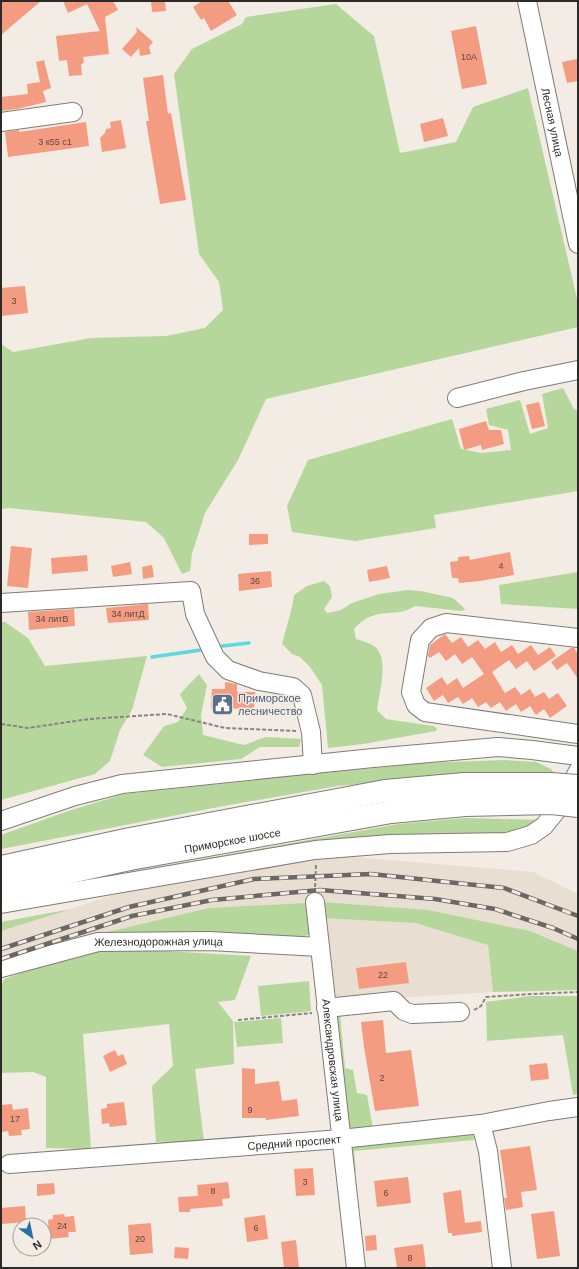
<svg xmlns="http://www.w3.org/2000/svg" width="579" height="1269" font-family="Arial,sans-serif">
	<rect width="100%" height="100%" fill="#f2ece4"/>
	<!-- built -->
	<g fill="#e8ded1">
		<path d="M328 855 533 872 578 894V951L530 931 321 902 1 968V931L142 886Z"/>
		<path d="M320 918 415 923 488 945 493 992 330 1002Z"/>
	</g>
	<!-- green -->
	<g fill="#b6d79c">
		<path d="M336 4 374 36 400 153 456 142 473 107 528 88 578 303V327L266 399 238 460 205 513 192 554 190 571 182 574 164 538 146 522 9 508 1 509V344L13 352 91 338 166 336 205 328 223 310 219 282 199 254 174 74 192 49 242 24 246 17Z"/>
		<path d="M563 388 574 409 578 410V491L434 515 436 528 355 541 292 532 287 506 308 460 452 419 461 449 482 453 511 450 508 430 489 425 486 409 520 400 530 434 548 428 542 394Z"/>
		<path d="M578 572V609L501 604 499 585Z"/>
		<path d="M324 581 330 586 332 597 324 609 327 613 341 610 352 603 379 594 408 590 421 591 453 598 465 609 462 611 415 606C393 620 376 604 354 629L356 639C362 641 370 643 374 646 390 657 379 693 377 710L386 719 433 726 437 728 436 731 363 744 328 748 322 685 310 667 300 657 292 654 282 644 292 607 294 595 307 586Z"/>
		<path d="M1 622H5L28 638 45 666 147 656 132 710 120 730 110 761 95 774 1 800Z"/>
		<path d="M199 674 207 685 201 715 203 735 244 745 266 737 301 739 299 747H260L241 759 162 767 143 755 164 726 178 722 187 708 180 694Z"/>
		<path d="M504 760 536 762 551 769 557 776 464 775 338 786 229 805 1 849V835L68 811 124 794 422 763Z"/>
		<path d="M465 818 542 820 503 838 372 839 1 895 398 824Z"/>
		<path d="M321 902 428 910 530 931 578 951V990L493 992 488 945 415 923 320 918Z"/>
		<path d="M307 903 310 934 289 942 95 935 209 908Z"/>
		<path d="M71 909 1 931V922Z"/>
		<path d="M95 947 251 956 235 1000 218 1002 233 1021 234 1064 195 1069 204 1141 156 1142 152 1086 173 1066 169 1024 83 1034 91 1149 46 1148V1077L33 1072 1 1073V988L4 979Z"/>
		<path d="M309 981 311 1011 261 1016 258 986Z"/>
		<path d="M530 996H578V1094L573 1095 563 1035 487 1041 486 1002Z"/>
		<path d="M334 1014H340L345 1068 353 1070 357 1093 367 1095 373 1128 344 1131Z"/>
		<path d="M281 1018 283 1043 237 1047 234 1022Z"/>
		<path d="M473 1134 474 1140 354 1151 356 1171 349 1172 348 1144Z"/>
	</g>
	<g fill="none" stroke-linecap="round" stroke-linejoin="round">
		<!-- stream -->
		<g stroke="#5ad8e3" stroke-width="3.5">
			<path d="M222 646 249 643"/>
			<path d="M152 657 201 650"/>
		</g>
	</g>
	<!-- building -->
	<g fill="#f49c82">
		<path d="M1 1H41L1 35Z"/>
		<path d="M63 1H113L118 10 105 17 109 54 83 57 84 63 81 64 82 75 69 76 67 60 59 61 56 36 100 31 87 4 68 13Z"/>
		<path d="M151 1H165L166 11 152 12Z"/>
		<path d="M202 1H228L237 15 211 31 204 18 201 20 193 7Z"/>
		<path d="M476 26 487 84 462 89 451 31Z"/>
		<path d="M136 27 153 42 149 47 151 54 140 56 139 48 131 57 122 49 137 32Z"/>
		<path d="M577 59 578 81 567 83 562 62Z"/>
		<path d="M44 60 51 88 43 91 46 102 17 109 1 111V97L28 94 27 84 40 82 36 62Z"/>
		<path d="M163 75 168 114 171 113 186 200 160 204 146 121H149L143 78Z"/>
		<path d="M443 118 448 136 424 142 420 124Z"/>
		<path d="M121 120 126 148 102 152 100 138 105 133 106 129 111 128 110 122Z"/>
		<path d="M86 122 89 146 8 157 5 132 19 130V132Z"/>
		<path d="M25 286 28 313 1 316V288Z"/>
		<path d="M539 402 545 426 532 429 526 405Z"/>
		<path d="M486 421 489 430H501L504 444 482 450 481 445 464 450 459 429Z"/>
		<path d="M249 534H268V544L249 545Z"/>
		<path d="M11 546 32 548 28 588 7 586Z"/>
		<path d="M510 552 514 575 480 581 459 583 458 578H452L450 562 458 561V557L469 556 470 560Z"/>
		<path d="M87 555 88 571 52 574 51 558Z"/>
		<path d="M130 562 132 574 113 577 111 566Z"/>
		<path d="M152 565 154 577 143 579 142 567Z"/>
		<path d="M387 566 390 578 369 582 367 570Z"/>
		<path d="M271 571 272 587 239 591 238 574Z"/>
		<path d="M148 604 149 620 108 623 106 608Z"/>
		<path d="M74 609 75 626 29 630 28 612Z"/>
		<path d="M445 634 452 643 461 637 468 647 478 640 485 649 495 642 501 652 512 645 518 654 531 645 538 655 550 647 556 656 534 671 527 661 516 669 509 660 492 672 505 693 515 687 521 695 530 689 535 697 544 692 549 699 558 693 567 706 550 718 544 709 536 715 530 706 521 712 516 704 506 711 500 702 491 708 486 702 478 707 472 698 463 704 458 697 448 703 443 695 434 701 426 688 442 677 447 685 457 678 463 688 484 674 472 657 462 664 455 654 446 661 439 652 430 658 428 656 430 645Z"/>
		<path d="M571 648H574L578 654V679L567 663 557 670 551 662Z"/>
		<path d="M225 682 237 684V692H255L254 709 211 708 212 689H225Z"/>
		<path d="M406 962 409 983 359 989 356 968Z"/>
		<path d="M383 1020 386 1053 411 1050 419 1106 375 1111 364 1047 361 1022Z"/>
		<path d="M115 1050 118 1056 123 1054 127 1064 110 1072 103 1056Z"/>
		<path d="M547 1063 549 1079 531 1081 529 1065Z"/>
		<path d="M242 1068 255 1069V1084L279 1081 282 1101 297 1099 299 1116 266 1120V1118H242Z"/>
		<path d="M124 1102 127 1125 110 1127 109 1123 102 1124 101 1109 107 1108V1104Z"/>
		<path d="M12 1104 13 1110 28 1108 30 1129 21 1130 22 1135 9 1136 8 1131 1 1132V1105Z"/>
		<path d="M530 1146 537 1190 521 1192 523 1207 506 1210 504 1198H507L500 1150Z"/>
		<path d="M313 1168 315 1195 296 1196 294 1169Z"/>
		<path d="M408 1177 411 1203 377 1207 374 1181Z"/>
		<path d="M228 1182 230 1198 222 1199 223 1206 190 1209V1212H179L178 1197 198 1196 197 1185Z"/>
		<path d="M54 1183 55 1194 37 1196V1184Z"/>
		<path d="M461 1190 465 1223 481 1221 482 1232 452 1236V1233H448L443 1193Z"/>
		<path d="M25 1206 26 1222 1 1224V1208Z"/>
		<path d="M554 1211 560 1256 537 1259 531 1214Z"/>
		<path d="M64 1214 65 1217 74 1216 76 1232H68L69 1237 49 1239 48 1220 53 1219V1215Z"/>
		<path d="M265 1215 268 1239 247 1242 244 1218Z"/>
		<path d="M151 1223 153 1253 130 1255 128 1225Z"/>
		<path d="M376 1235 377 1250 366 1251 365 1236Z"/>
		<path d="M296 1240 299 1268H284L281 1242Z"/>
		<path d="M423 1244 426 1268H397L394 1248Z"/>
		<path d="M175 1247 189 1248 188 1259 174 1258Z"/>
	</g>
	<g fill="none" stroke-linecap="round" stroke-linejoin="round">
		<defs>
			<g id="minor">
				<path id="s1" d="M527 1 578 244"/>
				<path d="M1 122 73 112"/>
				<path d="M457 398 524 381 578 370"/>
				<path d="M1 603 191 591 195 614 215 657 228 670 259 681 293 687 302 695 311 732 313 765"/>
				<path d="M578 638 446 623 431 628 420 640 411 692 416 705 425 712 578 734"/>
				<path d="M1 821 75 796 122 784 373 758 498 747 532 750 578 756"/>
				<path id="s2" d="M315 902 356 1268"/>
				<path d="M1 904 315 850 390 844 507 842 531 835 544 826 561 805 578 771"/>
				<path id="s3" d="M1 968 98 942 209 941 320 947"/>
				<path d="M326 1008 394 1001 404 1011 412 1014 460 1012"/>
				<path d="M481 1124 488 1151 502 1268"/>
				<path id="s4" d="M9 1164 341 1139 481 1124 549 1111 578 1107"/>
			</g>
			<g id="major">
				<path d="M1 867 130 839 385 791 464 784"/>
				<path id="s5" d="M1 887 130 859 391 812 465 805"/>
			</g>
		</defs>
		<!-- minor casing -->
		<use href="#minor" stroke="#807c75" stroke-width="20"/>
		<!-- major casing -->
		<use href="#major" stroke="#807c75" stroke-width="24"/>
		<!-- path -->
		<g stroke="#88847f" stroke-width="2" stroke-dasharray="4 2" stroke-linecap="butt">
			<path d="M1 724 28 728 89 719 167 714 225 728 296 731"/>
			<path d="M315 887 316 865"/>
			<path d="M474 1010 481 1006 486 997 531 994 578 992"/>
			<path d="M238 1020 312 1013"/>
		</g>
		<!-- minor -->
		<use href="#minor" stroke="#fff" stroke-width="18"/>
		<!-- major -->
		<use href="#major" stroke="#fff" stroke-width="22"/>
		<defs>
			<g id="rail">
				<path d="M1 949 129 907 254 879 371 874 504 888 578 916"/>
				<path d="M1 959 132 916 212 900 320 890 435 899 495 909 553 928 578 939"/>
			</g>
		</defs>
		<!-- rail casing -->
		<use href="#rail" stroke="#6b6863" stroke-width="4.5"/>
		<!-- rail -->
		<use href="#rail" stroke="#f2ece4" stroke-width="3" stroke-dasharray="9" stroke-linecap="butt"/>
		<defs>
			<g id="major-bridge">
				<path d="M464 784H550L578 786"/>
				<path d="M465 805 552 803 578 806"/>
			</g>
		</defs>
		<!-- major-bridge casing -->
		<use href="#major-bridge" stroke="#807c75" stroke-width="24" stroke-linecap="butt"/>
		<!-- major-bridge -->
		<use href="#major-bridge" stroke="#fff" stroke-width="22"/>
	</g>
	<!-- icons -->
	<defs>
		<symbol id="civic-square" viewBox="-11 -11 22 22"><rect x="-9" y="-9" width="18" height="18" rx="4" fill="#5c6f8a" stroke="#f2ece4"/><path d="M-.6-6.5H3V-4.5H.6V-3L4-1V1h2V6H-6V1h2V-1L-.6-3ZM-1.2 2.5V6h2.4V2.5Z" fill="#fff"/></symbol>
	</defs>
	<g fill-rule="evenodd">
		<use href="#civic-square" x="210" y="692" width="25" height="25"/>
	</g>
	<g text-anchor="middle" stroke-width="3" stroke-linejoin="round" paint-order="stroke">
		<!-- number labels -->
		<g font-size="9" fill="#5f473e">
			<text x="469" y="60">10А</text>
			<text x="55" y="145">3 к55 с1</text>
			<text x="14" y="304">3</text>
			<text x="501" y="569">4</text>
			<text x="255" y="584">36</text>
			<text x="128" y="617">34 литД</text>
			<text x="52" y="622">34 литВ</text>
			<text x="383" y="978">22</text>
			<text x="382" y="1081">2</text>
			<text x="250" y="1113">9</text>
			<text x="15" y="1122">17</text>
			<text x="305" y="1185">3</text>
			<text x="213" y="1194">8</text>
			<text x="386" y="1196">6</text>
			<text x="62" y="1229">24</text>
			<text x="256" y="1231">6</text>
			<text x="140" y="1242">20</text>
			<text x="410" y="1261">8</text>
		</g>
		<!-- street labels -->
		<g font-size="11" fill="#2d2b28" stroke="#f2ece4">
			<text dy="4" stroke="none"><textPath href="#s1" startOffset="124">Лесная улица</textPath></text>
			<text dy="4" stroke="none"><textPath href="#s5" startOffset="236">Приморское шоссе</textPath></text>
			<text dy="4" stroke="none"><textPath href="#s3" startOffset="161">Железнодорожная улица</textPath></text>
			<text dy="4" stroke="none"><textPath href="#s2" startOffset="159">Александровская улица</textPath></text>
			<text dy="4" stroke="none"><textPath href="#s4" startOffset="286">Средний проспект</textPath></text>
		</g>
		<!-- service labels -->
		<g font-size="11" fill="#4e5e75" stroke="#f2ece4" text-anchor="start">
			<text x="238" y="702">Приморское<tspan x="238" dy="13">лесничество</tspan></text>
		</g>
	</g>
	<!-- border -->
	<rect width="579" height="1269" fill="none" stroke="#2d2b28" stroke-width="4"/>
	<!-- north arrow -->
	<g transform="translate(32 1237) rotate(147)"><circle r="19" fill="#f2ece4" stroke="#a39f99"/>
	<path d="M0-3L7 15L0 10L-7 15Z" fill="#2472a4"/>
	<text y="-6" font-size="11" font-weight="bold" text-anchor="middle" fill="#2d2b28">N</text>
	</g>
</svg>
